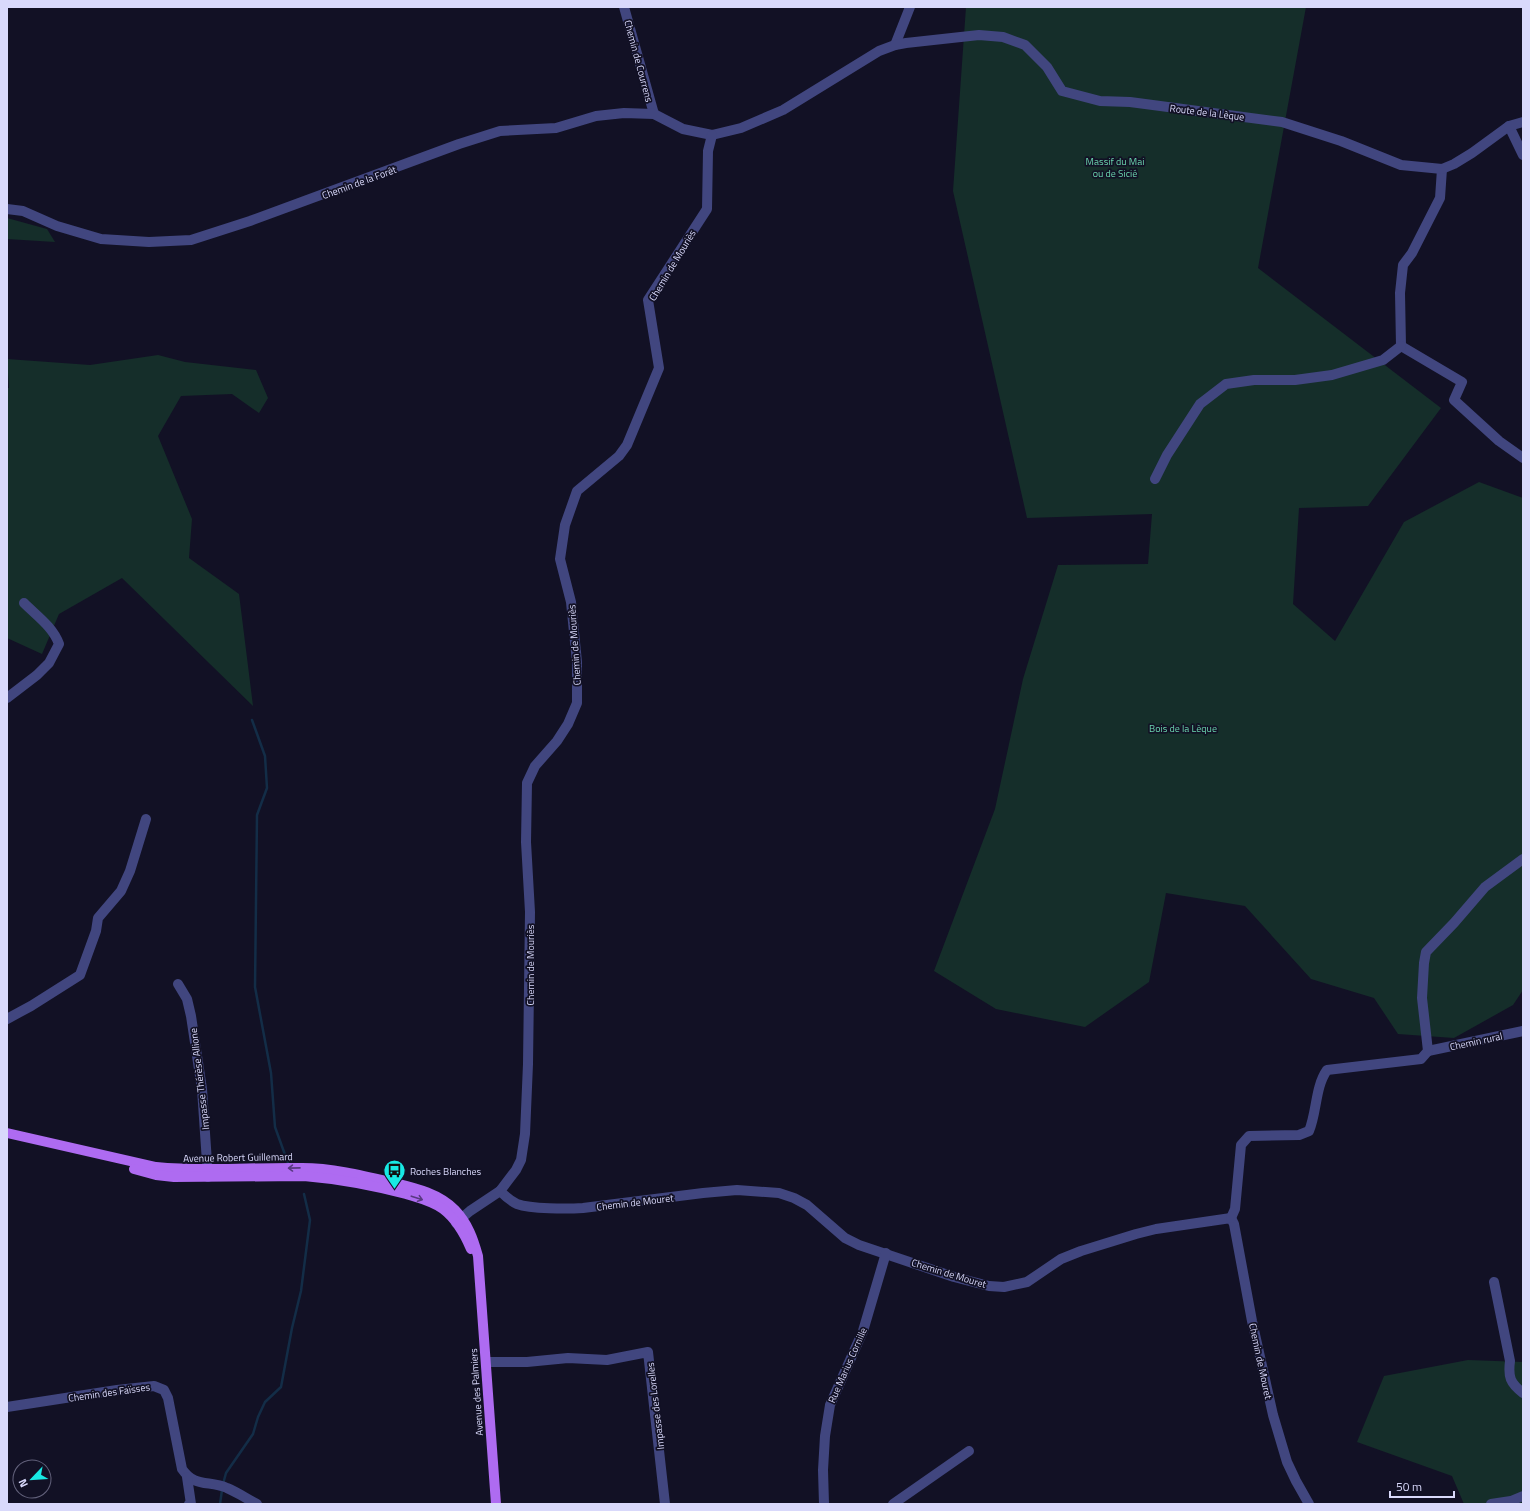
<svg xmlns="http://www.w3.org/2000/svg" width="1530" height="1511" font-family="'Titillium Web',sans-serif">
	<rect width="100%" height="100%" fill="#121125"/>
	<!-- green -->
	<g fill="#152e2a">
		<path d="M966 7H1306L1258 268 1441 408 1368 506 1299 508 1293 604 1335 641 1404 522 1479 482 1523 498V990L1513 1005 1454 1038 1398 1034 1374 998 1311 979 1245 906 1166 893 1149 982 1085 1027 996 1009 934 971 995 809 1023 679 1058 565 1148 564 1152 514 1027 518 953 191Z"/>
		<path d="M7 218 47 229 55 242 7 239Z"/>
		<path d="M158 355 185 362 256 370 268 398 259 413 232 394 181 396 158 436 192 519 189 558 239 594 253 706 122 578 59 614 42 654 7 638V388H9L7 359 90 365Z"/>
		<path d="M1468 1360 1523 1362V1504H1464L1452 1476 1357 1442 1384 1376Z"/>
	</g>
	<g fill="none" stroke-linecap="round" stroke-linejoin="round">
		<!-- stream -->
		<g stroke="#132d47" stroke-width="2.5">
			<path d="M252 720 265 756 267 788 257 815 255 987 271 1073 275 1127 288 1163"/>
			<path d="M223 1484 226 1473 253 1434 258 1417 265 1402 281 1387 292 1328 301 1291 310 1220 304 1194"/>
			<path d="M220 1504 222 1490"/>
		</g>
		<!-- minor -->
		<g stroke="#41467f" stroke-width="10">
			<path d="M624 7 654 114"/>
			<path d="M895 45 910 7"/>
			<path d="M1509 126 1523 155"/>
			<path d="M1442 169 1440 198 1412 253 1403 265 1400 293 1401 346 1462 382 1454 400 1499 441 1523 458"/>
			<path d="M7 209 23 211 57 226 101 239 149 242 191 240 250 221 459 144 500 131 556 128 596 116 624 113 654 114 683 129 712 135 741 128 783 110 879 51 895 45 906 43 979 35 1003 37 1025 45 1047 67 1062 91 1100 101 1130 102 1282 122 1341 141 1401 165 1442 169 1454 164 1472 153 1509 126 1523 122"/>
			<path d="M1155 479 1167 455 1200 404 1226 384 1254 380H1295L1332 375 1383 360 1401 346"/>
			<path d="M7 698 37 675 49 663 59 644C53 627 37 616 24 603"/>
			<path d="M178 984 187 999 191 1016 202 1089 208 1177"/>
			<path d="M7 1019 31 1006 80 975 96 931 98 918 121 891 130 871 146 819"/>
			<path d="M1428 1051 1523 1031"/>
			<path d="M500 1191C505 1196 511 1201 517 1204 531 1209 567 1209 583 1208L703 1193 737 1190 779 1193 794 1198 807 1205 845 1238 859 1245 954 1277 989 1286 1004 1287 1027 1282 1061 1259 1081 1251 1136 1234 1156 1229 1231 1218 1234 1224 1252 1321 1273 1415 1287 1462 1296 1481 1309 1504"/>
			<path d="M1231 1218 1235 1209 1241 1145 1249 1136 1299 1135 1309 1131C1317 1112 1315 1087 1327 1070L1421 1059 1428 1051 1422 998 1424 963 1426 952 1454 923 1485 887 1523 859"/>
			<path d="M456 1223 470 1211 500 1191 516 1170 521 1160 525 1134 528 1064 530 912 526 842 527 783 535 766 557 741 568 724 577 703V662L571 602 560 559 565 525 577 491 619 456 627 445 659 368 648 300 707 209 708 151 712 135"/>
			<path d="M1494 1282 1510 1361C1508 1377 1510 1383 1523 1393"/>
			<path d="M486 1362H527L568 1358 607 1360 648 1352 665 1504"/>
			<path d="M7 1407 117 1390 154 1386 164 1390 168 1398 182 1469C195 1488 209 1480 227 1488 237 1492 247 1499 257 1504"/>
			<path d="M187 1477 191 1504H189"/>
			<path d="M824 1504 823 1470 825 1436 830 1405 863 1331 886 1253"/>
			<path d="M893 1504 969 1451"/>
			<path d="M1491 1504 1511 1501 1523 1496"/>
		</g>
		<!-- major -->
		<g stroke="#ae6bf1" stroke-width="10">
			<path d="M7 1133 156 1167C205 1172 254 1167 302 1168 333 1168 365 1176 395 1183 416 1188 440 1194 455 1210 468 1224 473 1238 478 1256L496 1504"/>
			<path d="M134 1169 156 1175 174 1177 304 1176C339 1179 372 1185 406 1194 419 1198 432 1201 443 1209 455 1218 465 1235 471 1249"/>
		</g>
	</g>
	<!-- one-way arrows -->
	<defs><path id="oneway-shaft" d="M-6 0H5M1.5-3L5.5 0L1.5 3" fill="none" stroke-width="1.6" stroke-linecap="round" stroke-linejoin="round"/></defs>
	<g stroke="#583981">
		<use href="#oneway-shaft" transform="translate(294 1168) rotate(179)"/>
		<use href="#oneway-shaft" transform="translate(417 1198) rotate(18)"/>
	</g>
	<!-- icons -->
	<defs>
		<symbol id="bus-pin" viewBox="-11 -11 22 30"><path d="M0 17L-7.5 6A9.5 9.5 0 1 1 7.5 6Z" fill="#18e9e4" stroke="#121125"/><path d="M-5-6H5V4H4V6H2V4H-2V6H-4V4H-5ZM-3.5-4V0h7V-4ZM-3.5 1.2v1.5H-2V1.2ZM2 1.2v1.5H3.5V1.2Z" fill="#111"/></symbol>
	</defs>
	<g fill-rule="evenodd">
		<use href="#bus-pin" x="382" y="1158" width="25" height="34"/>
	</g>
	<g text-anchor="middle" stroke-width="3.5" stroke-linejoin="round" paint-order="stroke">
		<!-- street labels -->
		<g font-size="10" fill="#d9d9fb" stroke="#121125">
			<text transform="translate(639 61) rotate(75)" y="4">Chemin de Courrens</text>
			<text transform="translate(1207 112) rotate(7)" y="4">Route de la Lèque</text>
			<text transform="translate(359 182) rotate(-20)" y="4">Chemin de la Forêt</text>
			<text transform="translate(672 265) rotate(-59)" y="4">Chemin de Mouriès</text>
			<text transform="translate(574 645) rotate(-94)" y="4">Chemin de Mouriès</text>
			<text transform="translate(530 965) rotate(-90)" y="4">Chemin de Mouriès</text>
			<text transform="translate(1476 1041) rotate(-12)" y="4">Chemin rural</text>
			<text transform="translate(199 1079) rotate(-97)" y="4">Impasse Thérèse Allione</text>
			<text transform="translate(238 1157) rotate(-1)" y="4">Avenue Robert Guillemard</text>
			<text transform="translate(635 1202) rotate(-7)" y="4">Chemin de Mouret</text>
			<text transform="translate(949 1273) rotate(17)" y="4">Chemin de Mouret</text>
			<text transform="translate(1261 1361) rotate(78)" y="4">Chemin de Mouret</text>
			<text transform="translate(847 1365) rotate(-66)" y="4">Rue Marius Cornille</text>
			<text transform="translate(109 1392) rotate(-8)" y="4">Chemin des Faïsses</text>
			<text transform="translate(476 1392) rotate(-94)" y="4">Avenue des Palmiers</text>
			<text transform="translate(655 1406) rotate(-97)" y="4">Impasse des Lorelles</text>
		</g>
		<!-- park labels -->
		<g font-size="10" fill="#6bd5ae" stroke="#121125">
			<text x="1115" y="165">Massif du Mai<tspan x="1115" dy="12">ou de Sicié</tspan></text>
			<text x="1183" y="732">Bois de la Lèque</text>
		</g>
		<!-- poi labels -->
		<g font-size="10" fill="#d9d9fb" stroke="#121125" text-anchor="start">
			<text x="410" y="1175">Roches Blanches</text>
		</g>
	</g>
	<!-- border -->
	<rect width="1530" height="1511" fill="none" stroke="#d9d9fb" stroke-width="16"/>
	<!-- north arrow -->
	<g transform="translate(32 1479) rotate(245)"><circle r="19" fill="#121125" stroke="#62617b"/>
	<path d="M0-3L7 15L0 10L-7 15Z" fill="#18e9e4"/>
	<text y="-6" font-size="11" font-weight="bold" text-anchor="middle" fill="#d9d9fb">N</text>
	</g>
	<!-- scale -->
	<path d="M1390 1491v6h64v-6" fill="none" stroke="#d9d9fb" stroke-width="2"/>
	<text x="1396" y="1491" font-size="12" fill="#d9d9fb" stroke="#121125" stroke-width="3" paint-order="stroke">50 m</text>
</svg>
